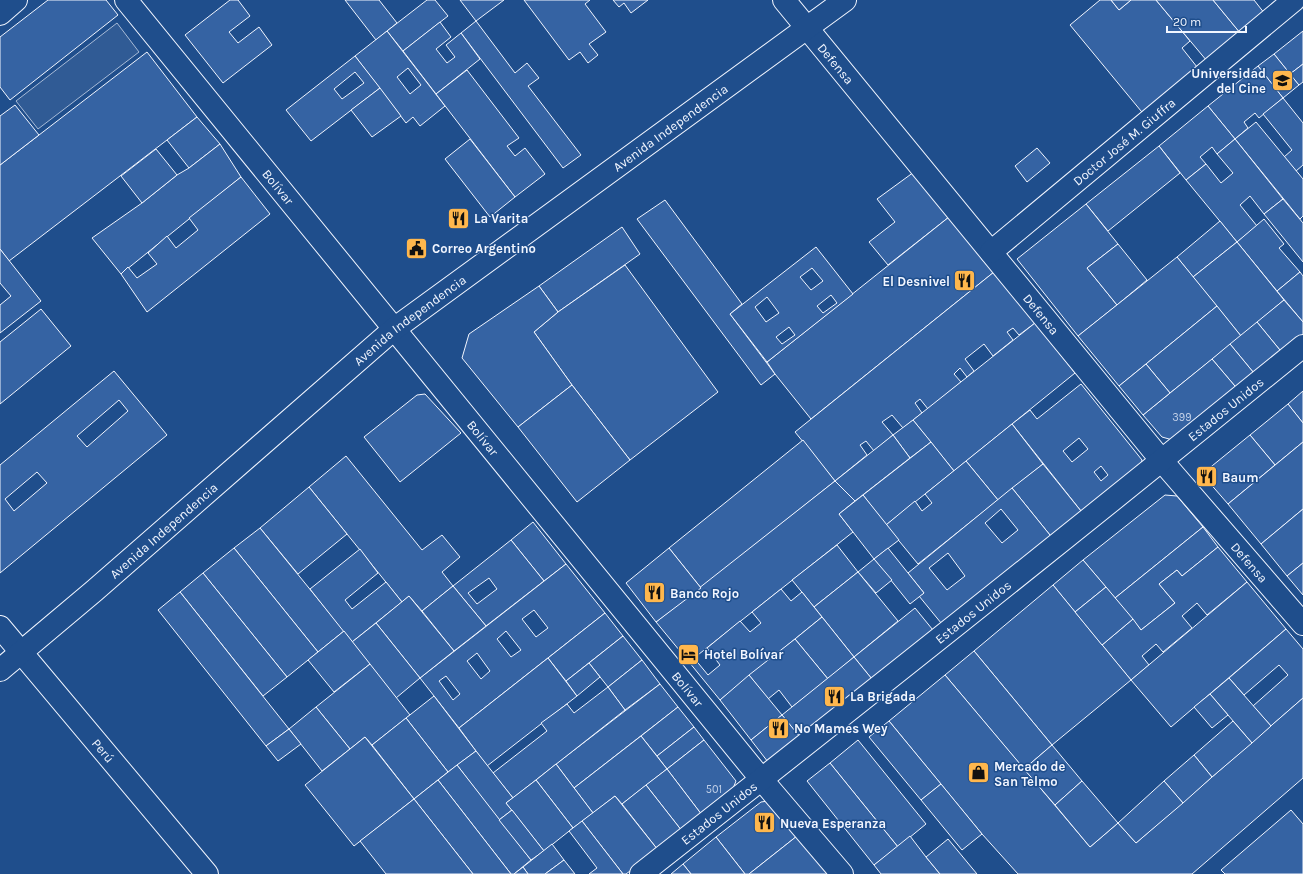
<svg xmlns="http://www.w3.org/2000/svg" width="1303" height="874" font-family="Karla,sans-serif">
	<rect width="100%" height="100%" fill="#1f4e8c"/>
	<!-- built -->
	<path fill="#305b95" stroke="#a8bbd7" d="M117 23 139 52 38 129 16 101Z"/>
	<!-- building -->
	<g fill="#3563a3" stroke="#f2f6ff" fill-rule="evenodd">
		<path d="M48 0H106L118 15 10 100 0 87V37Z"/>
		<path d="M230 0H238L250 16 229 32 238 43 259 27 272 45 223 83 185 35Z"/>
		<path d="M345 0H379L397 23 376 40Z"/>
		<path d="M427 0H435L448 16 403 51 387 31Z"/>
		<path d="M460 0H504L476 21Z"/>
		<path d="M524 0H590L585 4 606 32 589 44 598 55 588 63 580 52 569 60Z"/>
		<path d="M613 0H648L631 13 624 3 619 7Z"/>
		<path d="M1100 0H1111L1119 10 1131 0H1156L1190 41 1182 48 1201 72 1146 117 1070 25Z"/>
		<path d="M1111 0H1131L1119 10Z"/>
		<path d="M1156 0H1213L1241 34 1207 61Z"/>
		<path d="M1213 0H1254L1265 14 1241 34Z"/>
		<path d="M476 21 515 73 527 63 539 78 528 86 581 155 563 168 461 33Z"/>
		<path d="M440 22 451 37 436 49 447 63 455 57 446 45 461 33 480 59 436 94 403 51Z"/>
		<path d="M387 31 445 106 420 126 413 117 406 123 355 56ZM408 68 421 85 410 94 397 77Z"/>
		<path d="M1303 31V64L1290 74 1274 54Z"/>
		<path d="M147 52 197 117 9 261 0 249V165Z"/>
		<path d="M1274 54 1299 85 1283 98 1258 66Z"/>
		<path d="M355 56 380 88 311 141 286 110ZM355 72 364 83 342 99 334 89Z"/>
		<path d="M1303 64V82L1299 85 1290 74Z"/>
		<path d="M1258 66 1283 98 1259 118 1255 113 1244 122 1248 128 1235 139 1208 106Z"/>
		<path d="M467 70 519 138 507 146 515 156 525 148 545 174 515 197 436 94Z"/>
		<path d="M380 88 401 116 372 137 351 110Z"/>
		<path d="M1283 98 1303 123V165L1296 171 1284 157 1292 150 1263 114Z"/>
		<path d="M15 105 39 135 0 165V116Z"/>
		<path d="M1208 106 1235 139 1217 154 1212 147 1200 157 1206 164 1186 180 1159 146Z"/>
		<path d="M197 117 220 144 189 168 167 140Z"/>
		<path d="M1256 122 1303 179V216L1300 219 1235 139Z"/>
		<path d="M470 139 515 197 490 217 445 159Z"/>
		<path d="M1235 139 1283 199 1264 214 1250 196 1240 205 1257 226 1237 242 1186 180 1206 164 1221 183 1233 173 1217 154Z"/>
		<path d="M220 144 241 177 121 274 92 238 142 203 177 175 189 168Z"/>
		<path d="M1159 146 1180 173 1108 231 1086 204Z"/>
		<path d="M1037 148 1050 163 1027 182 1015 166Z"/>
		<path d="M156 149 177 175 142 203 121 176Z"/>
		<path d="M914 172 949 217 888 265 869 242 895 222 877 199Z"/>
		<path d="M241 177 270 214 147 312 121 274 128 267 137 278 157 264 148 253 167 236 176 248 198 230 189 218Z"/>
		<path d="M1283 199 1303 223V262L1264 214Z"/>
		<path d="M665 200 742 304 730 314 775 374 761 385 637 219Z"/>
		<path d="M1086 204 1118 244 1087 268 1117 305 1078 336 1017 259Z"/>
		<path d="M949 217 994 272 811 419 775 374 767 362Z"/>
		<path d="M1264 219 1284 244 1279 248 1300 272 1277 291 1237 242Z"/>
		<path d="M1220 221 1237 242 1193 277 1177 257Z"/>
		<path d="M622 227 640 254 558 312 539 286Z"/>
		<path d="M1237 242 1284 300 1241 336 1193 277Z"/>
		<path d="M1118 244 1147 280 1117 305 1087 268Z"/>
		<path d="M816 247 853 294 767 362 730 314ZM812 268 823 281 811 290 800 277ZM831 295 837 303 823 313 817 306ZM767 297 779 313 766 322 755 307ZM789 327 795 335 782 344 776 337Z"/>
		<path d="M0 249 41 301 0 333V305L11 296 0 283Z"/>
		<path d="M1177 257 1217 306 1119 386 1078 336Z"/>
		<path d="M625 265 718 392 630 460 572 385 534 332 558 312Z"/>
		<path d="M994 272 1035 323 1019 335 1013 328 1007 332 1013 340 993 356 984 344 965 359 974 371 967 377 960 368 954 374 961 382 928 409 920 399 915 403 922 413 903 428 892 415 882 422 893 435 874 451 866 441 860 445 867 455 835 481 795 432Z"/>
		<path d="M1300 272 1303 276V322L1277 291Z"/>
		<path d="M539 286 558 312 534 332 572 385 518 427 462 358 469 334Z"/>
		<path d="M1284 300 1303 322V340L1284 355 1257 322Z"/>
		<path d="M1217 306 1241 336 1170 393 1146 364Z"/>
		<path d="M41 309 71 346 0 404V342Z"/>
		<path d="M1257 322 1284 355 1258 378 1230 344Z"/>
		<path d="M1035 323 1075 373 954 471 913 420Z"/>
		<path d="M1230 344 1258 378 1240 392 1212 359Z"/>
		<path d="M1212 359 1240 392 1176 441 1162 437 1143 415Z"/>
		<path d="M1146 364 1170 393 1143 415 1119 386Z"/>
		<path d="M114 371 167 435 0 573V465ZM119 400 128 411 87 447 77 436ZM37 472 47 483 14 511 5 499Z"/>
		<path d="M1081 384 1142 460 1139 473 1085 516 1012 424 1030 410 1037 419ZM1079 438 1088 449 1072 462 1063 451ZM1101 466 1108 475 1101 481 1094 472Z"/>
		<path d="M572 385 630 460 577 502 518 427Z"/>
		<path d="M1303 391V423L1288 404Z"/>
		<path d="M425 394 461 433 400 482 364 437 417 395Z"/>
		<path d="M1288 404 1303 423V442L1275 465 1250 435Z"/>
		<path d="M913 420 931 442 910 458 893 435Z"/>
		<path d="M1012 424 1043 464 998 500 966 461Z"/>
		<path d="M893 435 910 458 855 501 835 481Z"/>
		<path d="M1250 435 1275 465 1228 504 1208 481 1207 470Z"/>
		<path d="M803 440 835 481 701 588 669 548Z"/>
		<path d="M931 442 954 471 886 525 863 495Z"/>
		<path d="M1303 442V509L1261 544 1228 504Z"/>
		<path d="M346 456 422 550 442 535 460 557 442 572 453 586 422 611 409 596 402 602 309 487Z"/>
		<path d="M966 461 998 500 918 564 886 525 915 501 922 511 932 503 925 494Z"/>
		<path d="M1043 464 1085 516 1054 540 1012 488Z"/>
		<path d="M835 481 855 501 839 514 853 532 689 662 656 622Z"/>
		<path d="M309 487 347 534 298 574 260 528Z"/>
		<path d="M1012 488 1054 540 946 629 919 596 924 593 908 573ZM1001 509 1018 530 1002 543 985 523ZM948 553 965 576 947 590 929 568Z"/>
		<path d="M863 495 899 540 874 559 839 514Z"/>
		<path d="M1165 495 1177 496 1203 527 1115 598 1083 560Z"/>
		<path d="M1303 509V563L1287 576 1261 544Z"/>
		<path d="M533 522 566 564 544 581 511 540Z"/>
		<path d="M1203 527 1218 547 1182 576 1177 570 1159 584 1175 603 1141 630 1115 598Z"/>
		<path d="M260 528 344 631 318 652 234 548Z"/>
		<path d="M511 540 544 581 486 626 453 586ZM489 578 497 589 477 604 468 593Z"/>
		<path d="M837 545 858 572 814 607 792 580Z"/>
		<path d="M1218 547 1247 582 1207 615 1197 603 1182 616 1192 628 1163 652 1156 644 1142 656 1149 665 1131 680 1102 645 1133 619 1141 630 1175 603 1159 584 1177 570 1182 576Z"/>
		<path d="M234 548 318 652 287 677 203 573Z"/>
		<path d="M669 548 701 588 656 622 626 583Z"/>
		<path d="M888 548 924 593 910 604 874 559Z"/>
		<path d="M360 549 378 573 345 600 352 609 386 582 402 602 352 642 310 589Z"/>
		<path d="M874 559 892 580 876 593 858 572Z"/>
		<path d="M1083 560 1106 587 1075 612 1053 585Z"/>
		<path d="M1303 563V595L1287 576Z"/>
		<path d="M566 564 605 613 459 728 420 678ZM534 610 548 628 536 637 522 619ZM506 631 521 650 511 657 497 639ZM477 653 490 671 481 679 467 661ZM446 676 460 694 453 700 439 681Z"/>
		<path d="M858 572 898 621 854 657 814 607Z"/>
		<path d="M203 573 287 677 263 696 180 592Z"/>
		<path d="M1247 582 1286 629 1171 727 1131 680Z"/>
		<path d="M1053 585 1131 680 1052 745 974 651Z"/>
		<path d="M453 586 486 626 454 651 422 611Z"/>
		<path d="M1106 587 1133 619 1102 645 1075 612Z"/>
		<path d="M781 589 791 601 802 592 822 617 720 700 689 662 694 658 708 675 720 665 707 648 740 621 750 632 761 623 752 612Z"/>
		<path d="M180 592 289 729 266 746 158 610Z"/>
		<path d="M409 596 454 651 420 678 376 623Z"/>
		<path d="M915 608 937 635 876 684 854 657Z"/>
		<path d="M605 613 623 636 566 681 548 658Z"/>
		<path d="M822 617 854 657 828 679 795 639Z"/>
		<path d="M376 623 420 678 396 698 352 642Z"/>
		<path d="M1286 629 1303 649V698L1271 726 1253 706 1288 675 1279 665 1244 695 1229 678Z"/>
		<path d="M344 631 370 664 334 692 308 660Z"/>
		<path d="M623 636 642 660 608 687 589 663Z"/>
		<path d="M795 639 828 679 792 707 779 690 768 699 749 675Z"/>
		<path d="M974 651 1052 745 1024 769 945 675Z"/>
		<path d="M854 657 876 684 804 742 782 715Z"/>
		<path d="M548 658 577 696 487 766 459 728Z"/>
		<path d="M642 660 660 684 625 710 608 687Z"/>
		<path d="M589 663 600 677 577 696 566 681Z"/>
		<path d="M370 664 410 715 372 745 365 737 350 749 316 707Z"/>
		<path d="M749 675 782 715 751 740 720 700Z"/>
		<path d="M945 675 1090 847 1118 823 1136 843 1303 698V778L1192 874H1018L982 834 889 721Z"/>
		<path d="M1229 678 1271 726 1252 743 1210 694Z"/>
		<path d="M660 684 678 707 574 788 556 764Z"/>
		<path d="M608 687 625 710 513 798 493 773 547 731 541 723 567 704 574 713Z"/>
		<path d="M1210 694 1228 715 1212 728 1194 707Z"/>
		<path d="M434 696 476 751 448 772 406 718Z"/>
		<path d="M316 707 350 749 322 771 289 729Z"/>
		<path d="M678 707 694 727 657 756 641 736Z"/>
		<path d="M782 715 804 742 768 762 751 740Z"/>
		<path d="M406 718 448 772 414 799 372 745Z"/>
		<path d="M889 721 941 784 921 800 869 737Z"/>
		<path d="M1233 721 1252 743 1212 777 1194 755Z"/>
		<path d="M694 727 704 740 667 769 657 756Z"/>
		<path d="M289 729 301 744 278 761 266 746Z"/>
		<path d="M641 736 667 769 622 804 615 796 593 813 574 788Z"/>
		<path d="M365 737 414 799 354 846 305 785Z"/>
		<path d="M704 740 736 781 732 791 702 815 667 769Z"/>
		<path d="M858 740 926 824 898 847 830 763Z"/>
		<path d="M1052 745 1082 781 1055 805 1024 769Z"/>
		<path d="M476 751 513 798 506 803 512 810 499 820 457 765Z"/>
		<path d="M1194 755 1212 777 1183 803 1164 781Z"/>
		<path d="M830 763 898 847 874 865 807 781Z"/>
		<path d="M556 764 593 813 573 828 536 780Z"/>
		<path d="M457 765 531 860 514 874H511L438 780Z"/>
		<path d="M667 769 702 815 682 831 646 785Z"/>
		<path d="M438 780 511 874H473L414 799Z"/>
		<path d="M536 780 573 828 544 851 506 803Z"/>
		<path d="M1082 781 1118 823 1090 847 1055 805Z"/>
		<path d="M1164 781 1183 803 1136 843 1118 823Z"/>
		<path d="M941 784 982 834 962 850 921 800Z"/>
		<path d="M646 785 682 831 658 850 622 804Z"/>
		<path d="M615 796 658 850 626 874H623L582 821Z"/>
		<path d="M414 799 473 874H386L360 841Z"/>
		<path d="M768 801 797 836 749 874H745L716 837 761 802Z"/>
		<path d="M512 810 544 851 531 860 499 820Z"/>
		<path d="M1291 810 1303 824V874H1225L1221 870Z"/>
		<path d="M582 821 623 874H589L597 868 569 831Z"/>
		<path d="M797 836 828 874H749Z"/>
		<path d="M910 836 926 857 940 874H881L874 865Z"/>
		<path d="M716 837 745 874H691L683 864Z"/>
		<path d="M948 839 977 874H940L926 857Z"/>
		<path d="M552 844 564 860 545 874H528L523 867Z"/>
		<path d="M564 860 575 874H545Z"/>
		<path d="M683 864 691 874H671Z"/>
		<path d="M523 867 528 874H514Z"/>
	</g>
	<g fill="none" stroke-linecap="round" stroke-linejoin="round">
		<defs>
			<g id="minor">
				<path id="s1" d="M126 0 762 780 842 874"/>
				<path id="s2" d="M784 0 1162 461 1303 624"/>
				<path d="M0 14 16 0"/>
				<path id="s3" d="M991 252 1294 0"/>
				<path id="s4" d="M0 627 207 874"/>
				<path id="s5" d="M641 874C863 700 1084 524 1303 346"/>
			</g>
			<g id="major">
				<path id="s6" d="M0 670 94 591 394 329 845 0"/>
			</g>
		</defs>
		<!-- minor casing -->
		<use href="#minor" stroke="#f2f6ff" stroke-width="24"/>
		<!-- major casing -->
		<use href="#major" stroke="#f2f6ff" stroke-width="24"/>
		<!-- minor -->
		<use href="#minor" stroke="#1f4e8c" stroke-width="22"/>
		<!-- major -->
		<use href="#major" stroke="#1f4e8c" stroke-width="22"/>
	</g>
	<!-- icons -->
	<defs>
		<symbol id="university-square" viewBox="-11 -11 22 22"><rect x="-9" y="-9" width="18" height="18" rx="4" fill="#ffb74d" stroke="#1f4e8c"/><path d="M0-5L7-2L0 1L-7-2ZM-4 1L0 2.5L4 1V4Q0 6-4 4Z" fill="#111"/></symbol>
		<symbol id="restaurant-square" viewBox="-11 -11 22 22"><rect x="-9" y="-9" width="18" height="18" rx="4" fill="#ffb74d" stroke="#1f4e8c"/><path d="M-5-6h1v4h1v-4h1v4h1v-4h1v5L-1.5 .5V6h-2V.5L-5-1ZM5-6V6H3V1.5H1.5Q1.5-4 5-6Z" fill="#111"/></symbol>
		<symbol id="civic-square" viewBox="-11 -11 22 22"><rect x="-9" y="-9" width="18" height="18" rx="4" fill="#ffb74d" stroke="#1f4e8c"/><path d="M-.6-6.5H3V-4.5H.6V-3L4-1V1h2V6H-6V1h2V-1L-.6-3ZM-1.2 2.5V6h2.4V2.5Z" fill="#111"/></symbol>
		<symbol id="hotel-square" viewBox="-11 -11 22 22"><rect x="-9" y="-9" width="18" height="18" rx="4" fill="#ffb74d" stroke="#1f4e8c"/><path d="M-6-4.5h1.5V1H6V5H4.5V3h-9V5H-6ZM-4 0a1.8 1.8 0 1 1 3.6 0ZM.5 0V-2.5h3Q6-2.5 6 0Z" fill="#111"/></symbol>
		<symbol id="shop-square" viewBox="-11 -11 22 22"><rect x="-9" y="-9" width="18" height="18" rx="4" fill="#ffb74d" stroke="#1f4e8c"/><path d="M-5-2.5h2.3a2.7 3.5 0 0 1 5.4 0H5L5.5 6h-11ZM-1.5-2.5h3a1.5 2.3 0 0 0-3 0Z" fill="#111"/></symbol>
	</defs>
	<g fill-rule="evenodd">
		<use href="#university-square" x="1270" y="68" width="25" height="25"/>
		<use href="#restaurant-square" x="446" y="206" width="25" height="25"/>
		<use href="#civic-square" x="404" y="236" width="25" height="25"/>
		<use href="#restaurant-square" x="952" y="268" width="25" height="25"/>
		<use href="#restaurant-square" x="1194" y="464" width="25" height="25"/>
		<use href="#restaurant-square" x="642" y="580" width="25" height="25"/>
		<use href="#hotel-square" x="676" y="642" width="25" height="25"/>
		<use href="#restaurant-square" x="822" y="684" width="25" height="25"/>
		<use href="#restaurant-square" x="766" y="716" width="25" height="25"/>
		<use href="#shop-square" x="966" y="760" width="25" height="25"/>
		<use href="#restaurant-square" x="752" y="810" width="25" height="25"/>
	</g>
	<g text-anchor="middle" stroke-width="3" stroke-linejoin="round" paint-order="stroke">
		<!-- number labels -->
		<g font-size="11" fill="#c3d1e8">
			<text x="1182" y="421">399</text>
			<text x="714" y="793">501</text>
		</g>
		<!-- street labels -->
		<g font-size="13" fill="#f2f6ff" stroke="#1f4e8c">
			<text dy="5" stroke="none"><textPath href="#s2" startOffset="82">Defensa</textPath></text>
			<text dy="5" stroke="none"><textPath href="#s6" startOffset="863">Avenida Independencia</textPath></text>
			<text dy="5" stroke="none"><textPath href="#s3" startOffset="173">Doctor José M. Giuffra</textPath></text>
			<text dy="5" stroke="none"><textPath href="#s1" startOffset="241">Bolívar</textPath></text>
			<text dy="5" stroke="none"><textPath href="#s2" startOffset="406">Defensa</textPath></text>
			<text dy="5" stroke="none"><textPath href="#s6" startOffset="539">Avenida Independencia</textPath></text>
			<text dy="5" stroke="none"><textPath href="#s5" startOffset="747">Estados Unidos</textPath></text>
			<text dy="5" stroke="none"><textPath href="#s1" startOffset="565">Bolívar</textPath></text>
			<text dy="5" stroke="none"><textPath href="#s6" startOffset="215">Avenida Independencia</textPath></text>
			<text dy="5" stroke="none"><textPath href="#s2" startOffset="730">Defensa</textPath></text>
			<text dy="5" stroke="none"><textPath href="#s5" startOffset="423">Estados Unidos</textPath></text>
			<text dy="5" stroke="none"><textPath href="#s1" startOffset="889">Bolívar</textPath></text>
			<text dy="5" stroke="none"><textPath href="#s4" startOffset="161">Perú</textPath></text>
			<text dy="5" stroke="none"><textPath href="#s5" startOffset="99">Estados Unidos</textPath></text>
		</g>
		<!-- poi labels -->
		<g font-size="13" font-weight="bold" fill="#f2f6ff" stroke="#1f4e8c" text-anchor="start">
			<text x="1266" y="78" text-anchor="end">Universidad<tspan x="1266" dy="15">del Cine</tspan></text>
			<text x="474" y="223">La Varita</text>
			<text x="432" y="253">Correo Argentino</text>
			<text x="950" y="286" text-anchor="end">El Desnivel</text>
			<text x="1222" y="482">Baum</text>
			<text x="670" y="598">Banco Rojo</text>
			<text x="704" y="659">Hotel Bolívar</text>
			<text x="850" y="701">La Brigada</text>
			<text x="794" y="733">No Mames Wey</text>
			<text x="994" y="771">Mercado de<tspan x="994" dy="15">San Telmo</tspan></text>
			<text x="780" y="828">Nueva Esperanza</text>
		</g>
	</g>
	<!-- scale -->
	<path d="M1167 26v6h79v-6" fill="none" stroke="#f2f6ff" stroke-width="2"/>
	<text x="1173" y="26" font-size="12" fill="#f2f6ff" stroke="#1f4e8c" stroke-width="3" paint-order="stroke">20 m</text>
</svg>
